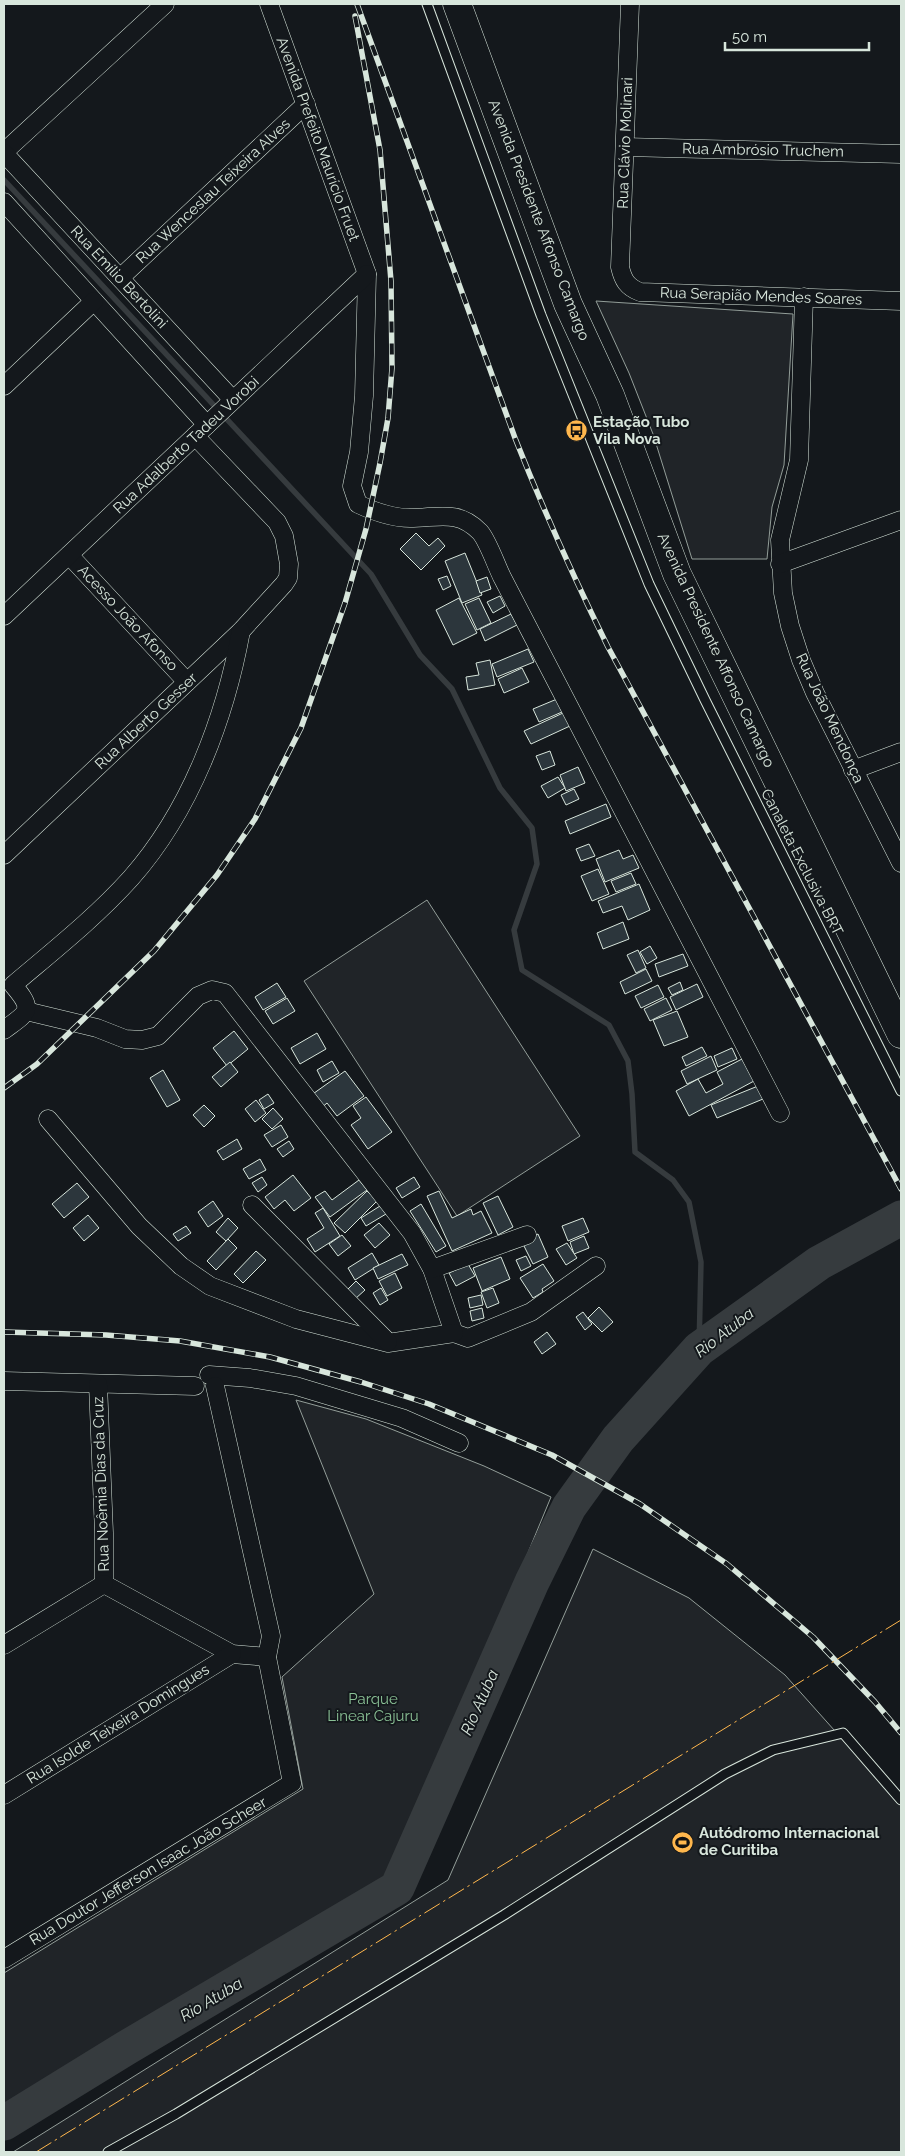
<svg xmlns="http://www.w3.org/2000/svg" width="905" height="2156" font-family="Raleway,sans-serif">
	<rect width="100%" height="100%" fill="#14181c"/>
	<!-- green -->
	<g fill="#202428" stroke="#939e99">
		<path d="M596 301 793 314 784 465 772 507 767 559H692L653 434 629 373Z"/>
		<path d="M427 900 580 1136 457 1216 304 981Z"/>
		<path d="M296 1400 366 1419 484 1466 551 1497 396 1872 4 2112V1973L303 1789 282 1677 374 1594Z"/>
		<path d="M593 1549 689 1598 785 1675 901 1805V2152H13L448 1880Z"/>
	</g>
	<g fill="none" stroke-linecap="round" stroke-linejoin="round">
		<!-- stream -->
		<path stroke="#363b3e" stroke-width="5.5" d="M4 180 371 574 420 655 452 689 500 788 532 828 537 864 514 930 522 970 609 1025 628 1061 632 1094 635 1152 673 1180 689 1202 701 1262 699 1349"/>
		<!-- river -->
		<path stroke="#363b3e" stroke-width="35" d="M4 2123 126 2048 397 1888 532 1582 569 1507 618 1439 699 1349 819 1263 901 1218"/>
	</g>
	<!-- building -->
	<g fill="#2c363c" stroke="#d8e6dc">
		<path d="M416 533 429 546 438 538 445 546 421 570 400 549Z"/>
		<path d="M465 553 482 595 462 603 445 561Z"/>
		<path d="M447 576 451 586 443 590 438 579Z"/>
		<path d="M487 577 491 589 480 593 476 581Z"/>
		<path d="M500 596 505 606 493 613 487 602Z"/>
		<path d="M459 598 477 633 453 645 436 610Z"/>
		<path d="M479 598 491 623 477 630 465 604Z"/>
		<path d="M511 614 517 625 485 641 480 629Z"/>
		<path d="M528 649 534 662 497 677 492 664Z"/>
		<path d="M490 660 495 685 468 690 466 677 479 675 476 663Z"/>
		<path d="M522 668 529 682 504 693 498 679Z"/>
		<path d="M557 699 562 712 539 722 533 709Z"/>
		<path d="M563 713 570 726 531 744 524 731Z"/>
		<path d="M550 751 555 765 542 770 536 756Z"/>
		<path d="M578 767 585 783 566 791 560 775Z"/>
		<path d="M558 777 565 788 548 798 541 786Z"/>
		<path d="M574 789 579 799 566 805 561 795Z"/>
		<path d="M606 804 611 817 570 834 565 821Z"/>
		<path d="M589 844 595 856 581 861 576 849Z"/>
		<path d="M619 850 623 859 633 855 639 868 605 882 596 859Z"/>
		<path d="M598 869 609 894 592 901 581 876Z"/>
		<path d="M631 873 636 884 616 892 611 881Z"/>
		<path d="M639 884 650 910 628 920 622 906 603 913 598 901Z"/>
		<path d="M623 922 629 939 603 949 597 933Z"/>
		<path d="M650 946 657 958 647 964 640 952Z"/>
		<path d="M638 950 646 968 636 973 627 955Z"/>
		<path d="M683 954 688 966 659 977 655 964Z"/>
		<path d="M646 969 652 981 625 994 620 982Z"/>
		<path d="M680 982 683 990 672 995 668 988Z"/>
		<path d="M277 983 286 997 263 1010 255 997Z"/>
		<path d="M697 984 703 997 676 1010 670 997Z"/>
		<path d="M658 985 664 997 641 1008 635 996Z"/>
		<path d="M287 998 295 1011 273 1024 265 1011Z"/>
		<path d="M666 998 672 1010 650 1021 644 1009Z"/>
		<path d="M677 1011 688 1037 664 1046 653 1020Z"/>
		<path d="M234 1031 248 1049 227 1066 213 1048Z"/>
		<path d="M317 1033 326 1049 300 1064 291 1048Z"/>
		<path d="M702 1047 707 1056 686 1066 682 1057Z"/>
		<path d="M732 1048 737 1059 718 1067 714 1056Z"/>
		<path d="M711 1056 717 1070 687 1084 681 1071Z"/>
		<path d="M742 1059 754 1081 689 1116 676 1091 698 1079 706 1093 723 1084 717 1072Z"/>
		<path d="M332 1061 339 1073 323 1082 317 1070Z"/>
		<path d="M230 1062 238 1072 221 1087 212 1077Z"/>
		<path d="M163 1070 180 1100 167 1107 150 1078Z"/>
		<path d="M345 1071 364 1096 337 1116 327 1103 320 1109 310 1096Z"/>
		<path d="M758 1086 763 1099 717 1118 711 1105Z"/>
		<path d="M268 1094 274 1103 264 1109 259 1100Z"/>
		<path d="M366 1097 392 1132 368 1149 351 1125 361 1118 353 1106Z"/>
		<path d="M256 1100 266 1113 255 1122 245 1109Z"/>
		<path d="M204 1105 215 1116 204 1127 193 1115Z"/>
		<path d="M273 1108 283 1119 272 1129 262 1119Z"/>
		<path d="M281 1125 288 1137 272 1147 264 1135Z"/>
		<path d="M237 1139 242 1149 223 1160 217 1151Z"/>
		<path d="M289 1141 294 1149 283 1157 277 1149Z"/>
		<path d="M260 1159 266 1170 249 1179 243 1169Z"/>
		<path d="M293 1175 311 1198 294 1211 285 1200 274 1209 265 1197Z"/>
		<path d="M262 1177 267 1185 258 1192 252 1183Z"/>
		<path d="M414 1177 420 1187 402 1198 396 1188Z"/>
		<path d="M359 1180 367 1190 330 1217 315 1197 325 1191 332 1200Z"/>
		<path d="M77 1183 89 1197 64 1218 52 1204Z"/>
		<path d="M367 1191 377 1201 345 1233 334 1223Z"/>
		<path d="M439 1191 452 1218 471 1209 473 1215 481 1211 492 1233 452 1251 427 1196Z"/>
		<path d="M498 1196 513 1227 498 1235 483 1203Z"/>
		<path d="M213 1201 223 1216 208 1227 198 1212Z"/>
		<path d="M421 1204 446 1246 436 1252 410 1211Z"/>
		<path d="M380 1206 386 1214 366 1226 361 1218Z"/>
		<path d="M323 1208 340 1236 315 1252 307 1239 324 1228 315 1213Z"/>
		<path d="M88 1215 99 1228 84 1241 73 1228Z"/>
		<path d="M228 1218 238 1228 226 1241 216 1232Z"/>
		<path d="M583 1218 589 1232 568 1241 562 1226Z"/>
		<path d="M379 1223 390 1235 375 1248 364 1235Z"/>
		<path d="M186 1226 191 1233 178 1241 173 1234Z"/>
		<path d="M538 1234 548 1257 533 1264 522 1242Z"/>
		<path d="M342 1235 351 1246 338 1256 329 1244Z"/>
		<path d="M584 1236 589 1248 574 1254 570 1242Z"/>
		<path d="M228 1239 237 1248 216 1270 207 1261Z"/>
		<path d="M567 1243 577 1258 566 1265 556 1249Z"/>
		<path d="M256 1251 266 1260 243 1283 234 1274Z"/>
		<path d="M372 1253 379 1265 355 1280 348 1268Z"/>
		<path d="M402 1254 408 1265 378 1279 373 1268Z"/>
		<path d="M526 1256 531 1266 521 1271 516 1260Z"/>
		<path d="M501 1257 510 1279 482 1291 473 1268Z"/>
		<path d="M468 1264 475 1276 456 1286 449 1273Z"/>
		<path d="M543 1264 554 1281 542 1289 543 1292 533 1298 520 1278Z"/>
		<path d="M395 1273 402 1288 387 1296 379 1281Z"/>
		<path d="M356 1281 365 1290 355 1299 346 1291Z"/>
		<path d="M381 1288 388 1300 380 1305 373 1293Z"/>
		<path d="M493 1288 499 1303 487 1308 481 1292Z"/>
		<path d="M481 1295 483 1305 470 1308 468 1298Z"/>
		<path d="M599 1307 613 1322 602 1332 588 1318Z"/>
		<path d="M482 1308 484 1318 472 1321 470 1311Z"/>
		<path d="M583 1312 592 1324 585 1330 576 1317Z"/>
		<path d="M547 1332 556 1344 542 1354 534 1342Z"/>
	</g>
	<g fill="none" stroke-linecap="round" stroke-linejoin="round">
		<defs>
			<g id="lane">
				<path d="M427 4 541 315 649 584 705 700 901 1091"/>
				<path d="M108 2152 176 2114 504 1915 725 1774 773 1750 843 1733 901 1800"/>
			</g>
			<g id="street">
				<path d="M269 4 367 274 364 396 359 452 352 486 358 504C373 511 394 518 410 518 438 518 458 509 480 532 488 541 496 565 502 577L780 1113"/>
				<path d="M630 4 620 267C623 280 627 287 640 292L901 301"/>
				<path d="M625 147 901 154"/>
				<path d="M4 152 165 4"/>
				<path d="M4 153 233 400"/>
				<path d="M4 202 207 425"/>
				<path d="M120 278 306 104"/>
				<path d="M804 297 799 460 780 540 783 593 790 626 801 660 815 693 901 863"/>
				<path d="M4 386 94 301"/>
				<path d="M69 555 187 682"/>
				<path d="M780 564 901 520"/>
				<path d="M4 616 367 274"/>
				<path d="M853 770 901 752"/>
				<path d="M4 855 241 631 284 584 288 578 289 564 284 536 277 522 195 436"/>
				<path d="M26 1011 97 1028 125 1039 142 1040 158 1036 198 996 212 990 225 993 412 1233 432 1269 454 1333 468 1338 531 1312 596 1266"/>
				<path d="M4 1030C28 1012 35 1011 13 985 53 951 96 917 131 878 191 810 225 718 241 631"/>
				<path d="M48 1119 139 1226 181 1266 210 1286 296 1319 388 1343 454 1333"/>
				<path d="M252 1205 388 1342"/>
				<path d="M432 1269 527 1235"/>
				<path d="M209 1375 250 1378 296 1386 402 1418 459 1443"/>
				<path d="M4 1381 195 1386"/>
				<path d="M98 1384 104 1533V1584L232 1654 267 1657"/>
				<path d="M4 1645 104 1584"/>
				<path d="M4 1795 232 1654"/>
				<path d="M4 1959 292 1783 267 1657 271 1636 215 1386"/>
			</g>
			<path id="primary" d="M457 4 568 304 610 395 677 574 901 1034"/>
		</defs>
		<!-- lane casing -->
		<use href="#lane" stroke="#d8e6dc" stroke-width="11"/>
		<!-- street casing -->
		<use href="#street" stroke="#d8e6dc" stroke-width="19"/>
		<!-- primary casing -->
		<use href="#primary" stroke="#d8e6dc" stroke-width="29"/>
		<!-- lane -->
		<use href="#lane" stroke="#14181c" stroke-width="9"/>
		<!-- street -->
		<use href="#street" stroke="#14181c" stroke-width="18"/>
		<!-- primary -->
		<use href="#primary" stroke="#14181c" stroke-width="28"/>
		<defs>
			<g id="rail">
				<path d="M357 4 515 438C543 509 574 578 608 647L901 1189"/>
				<path d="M4 1088 37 1064 154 951 217 875 255 819 301 728 345 603 366 529 380 463 388 418 392 368 391 281 380 150 355 16"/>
				<path d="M4 1332 106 1335 180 1341 270 1357 361 1382 429 1404 552 1455 640 1504 727 1564 813 1637 875 1702 901 1733"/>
			</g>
		</defs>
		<!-- rail casing -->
		<use href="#rail" stroke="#d8e6dc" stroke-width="5.5"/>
		<!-- rail -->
		<use href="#rail" stroke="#14181c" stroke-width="4" stroke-dasharray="11" stroke-linecap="butt"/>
		<!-- power -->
		<path stroke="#ffb74d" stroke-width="1" stroke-dasharray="18 4 2.5 4" stroke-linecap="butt" d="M36 2152 901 1620"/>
	</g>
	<!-- icons -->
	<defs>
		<symbol id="bus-disc" viewBox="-11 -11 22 22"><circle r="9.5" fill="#ffb74d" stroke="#14181c"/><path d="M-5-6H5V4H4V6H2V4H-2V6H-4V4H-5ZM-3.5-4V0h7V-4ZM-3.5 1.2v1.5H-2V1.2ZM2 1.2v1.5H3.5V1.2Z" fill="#111"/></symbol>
		<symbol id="stadium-disc" viewBox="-11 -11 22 22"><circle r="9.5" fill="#ffb74d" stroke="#14181c"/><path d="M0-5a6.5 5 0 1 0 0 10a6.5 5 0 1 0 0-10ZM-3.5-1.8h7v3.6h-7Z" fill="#111"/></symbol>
	</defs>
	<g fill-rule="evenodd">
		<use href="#bus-disc" x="564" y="418" width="25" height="25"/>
		<use href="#stadium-disc" x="670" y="1830" width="25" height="25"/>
	</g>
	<g text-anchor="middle" stroke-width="4" stroke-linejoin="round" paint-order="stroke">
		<!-- street labels -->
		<g font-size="15" fill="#d8e6dc" stroke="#14181c">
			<text transform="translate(318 139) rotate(70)" y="5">Avenida Prefeito Maurício Fruet</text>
			<text transform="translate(625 143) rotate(-88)" y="5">Rua Clávio Molinari</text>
			<text transform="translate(763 150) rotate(1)" y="5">Rua Ambrósio Truchem</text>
			<text transform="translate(213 191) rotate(-43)" y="5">Rua Wenceslau Teixeira Alves</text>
			<text transform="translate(539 220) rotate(69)" y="5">Avenida Presidente Affonso Camargo</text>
			<text transform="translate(119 277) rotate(47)" y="5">Rua Emílio Bertolini</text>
			<text transform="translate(761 296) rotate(2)" y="5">Rua Serapião Mendes Soares</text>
			<text transform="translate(186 445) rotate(-43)" y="5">Rua Adalberto Tadeu Vorobi</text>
			<text transform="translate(128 618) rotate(47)" y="5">Acesso João Afonso</text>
			<text transform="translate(716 650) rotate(65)" y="5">Avenida Presidente Affonso Camargo</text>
			<text transform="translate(830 718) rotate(65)" y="5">Rua João Mendonça</text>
			<text transform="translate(146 721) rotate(-43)" y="5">Rua Alberto Gesser</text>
			<text transform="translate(802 862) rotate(63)" y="5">Canaleta Exclusiva BRT</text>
			<text transform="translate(101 1484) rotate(-92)" y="5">Rua Noêmia Dias da Cruz</text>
			<text transform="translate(118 1724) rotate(-32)" y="5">Rua Isolde Teixeira Domingues</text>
			<text transform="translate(148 1871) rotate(-31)" y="5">Rua Doutor Jefferson Isaac João Scheer</text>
		</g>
		<!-- poi labels -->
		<g font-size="15" font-weight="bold" fill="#d8e6dc" stroke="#14181c" text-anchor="start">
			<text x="593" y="427">Estação Tubo<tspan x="593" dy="17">Vila Nova</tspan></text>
			<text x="699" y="1838">Autódromo Internacional<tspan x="699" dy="17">de Curitiba</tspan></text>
		</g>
		<!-- park labels -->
		<g font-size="15" fill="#8ac095" stroke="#14181c">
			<text x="373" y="1704">Parque<tspan x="373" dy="17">Linear Cajuru</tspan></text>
		</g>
		<!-- water labels -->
		<g font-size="16" font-style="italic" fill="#d8e6dc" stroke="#14181c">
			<text transform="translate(724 1332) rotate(-38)" y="6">Rio Atuba</text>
			<text transform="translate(479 1702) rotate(-66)" y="6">Rio Atuba</text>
			<text transform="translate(211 1999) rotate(-31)" y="6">Rio Atuba</text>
		</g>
	</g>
	<!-- border -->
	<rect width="905" height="2156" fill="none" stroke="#d8e6dc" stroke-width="10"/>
	<!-- scale -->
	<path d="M725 42v8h144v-8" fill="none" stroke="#d8e6dc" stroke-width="2.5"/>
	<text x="732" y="42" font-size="15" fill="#d8e6dc" stroke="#14181c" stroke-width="4" paint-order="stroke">50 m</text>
</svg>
